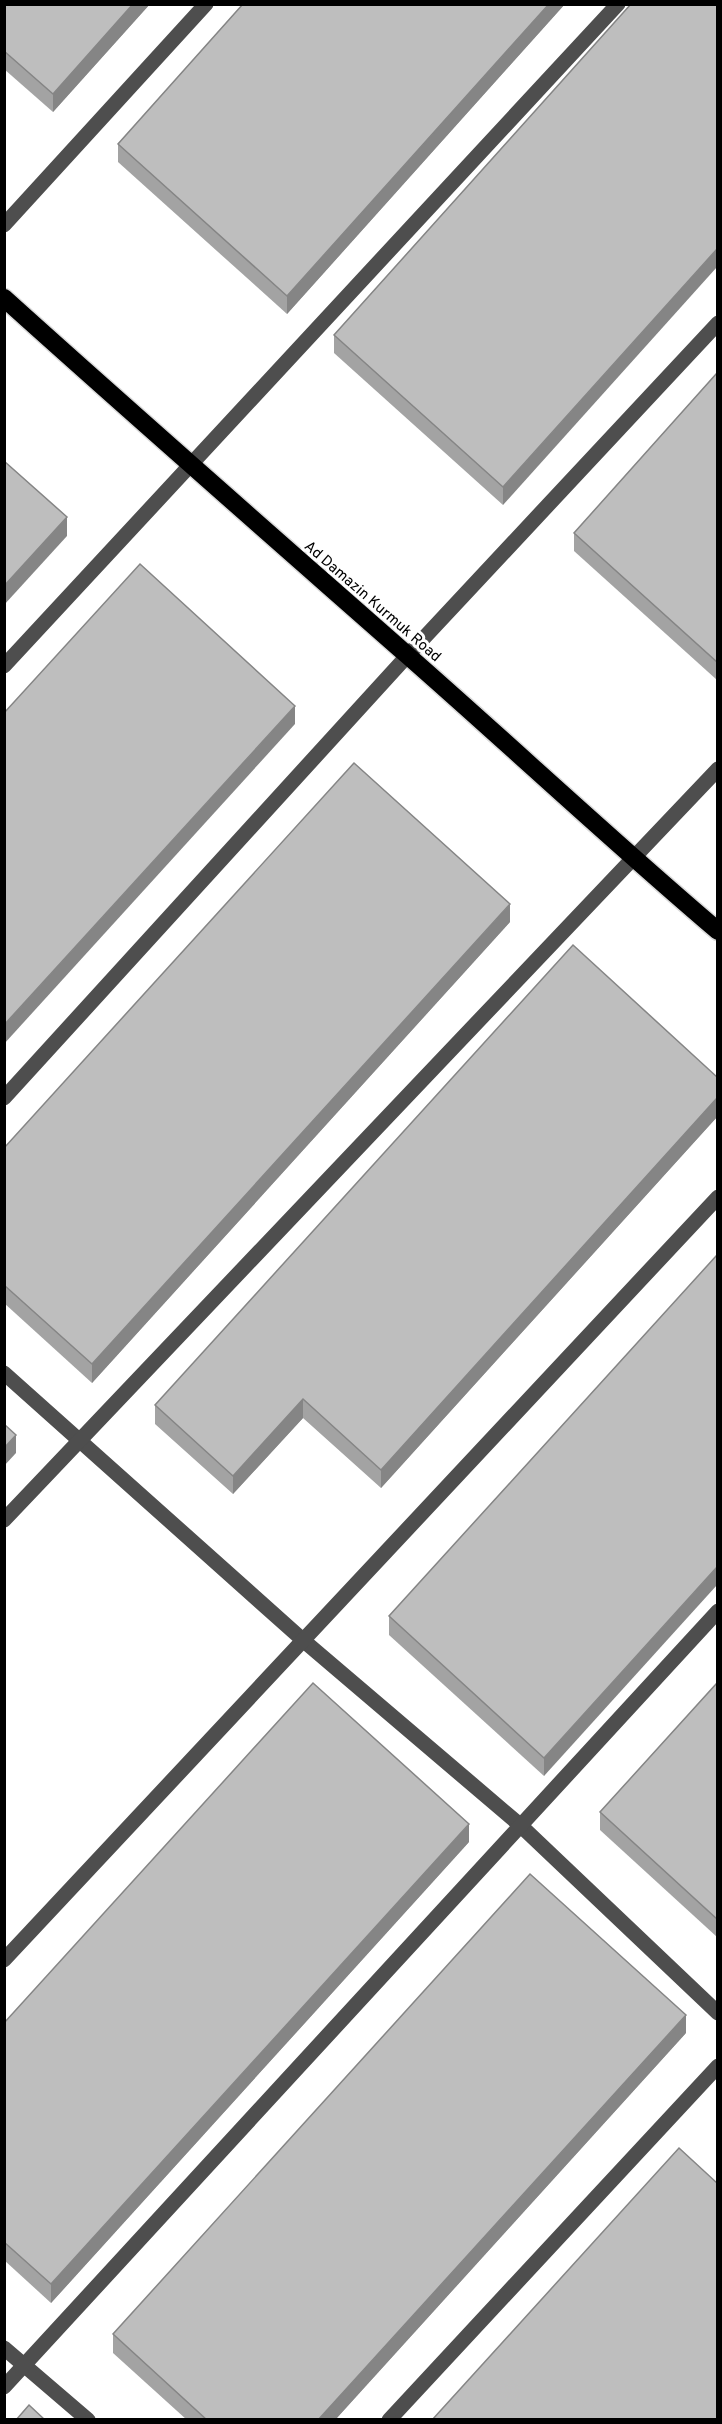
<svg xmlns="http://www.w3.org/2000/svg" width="722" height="2424" font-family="Overpass,sans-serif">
	<rect width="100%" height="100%" fill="#fff"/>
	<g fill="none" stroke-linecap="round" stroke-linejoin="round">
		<defs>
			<path id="highway" d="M4 298C137 418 272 536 406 654 511 746 612 841 718 931"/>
		</defs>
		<!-- highway casing -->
		<use href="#highway" stroke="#dbdbdb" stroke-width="21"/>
		<!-- minor -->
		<g stroke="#4e4e4e" stroke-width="15">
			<path d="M4 225 206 4"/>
			<path d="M4 666 618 4"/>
			<path d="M4 1098 408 655 718 323"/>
			<path d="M4 1373 304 1641 520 1825 718 2013"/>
			<path d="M4 1520 718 769"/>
			<path d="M4 1960 718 1197"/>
			<path d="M4 2348 88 2420"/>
			<path d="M4 2387 718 1611"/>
			<path d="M389 2420 718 2066"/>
		</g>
		<!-- highway -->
		<use href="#highway" stroke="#000" stroke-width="18"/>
	</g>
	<!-- wall -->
	<g fill="#a3a3a3">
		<path d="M4 4H150L53 112 4 69Z"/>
		<path d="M243 4H565L287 314 118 162V144Z"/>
		<path d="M631 4 503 505 334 353V335Z"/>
		<path d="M717 373V680L574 551V533Z"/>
		<path d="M510 922 92 1383 4 1303V1148Z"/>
		<path d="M717 1077V1117L381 1488 303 1418 233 1494 155 1424V1405Z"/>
		<path d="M717 1255 544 1776 389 1635V1616Z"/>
		<path d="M717 1683V1937L600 1830V1812Z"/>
		<path d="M469 1842 51 2303 4 2260V2023Z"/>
		<path d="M686 2033 335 2420H187L113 2353V2334Z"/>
	</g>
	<!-- shaded-wall -->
	<g fill="#858585">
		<path d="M133 4H150L53 112V94Z"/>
		<path d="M549 4H565L287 314V296Z"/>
		<path d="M717 249V267L503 505V487Z"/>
		<path d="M67 517V536L4 605V586Z"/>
		<path d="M295 706V724L4 1044V1025Z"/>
		<path d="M510 904V922L92 1383V1364Z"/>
		<path d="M717 1098V1117L381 1488V1470Z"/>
		<path d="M303 1399V1418L233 1494V1476Z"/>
		<path d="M16 1435V1453L4 1466V1448Z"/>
		<path d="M717 1567V1585L544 1776V1758Z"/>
		<path d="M469 1824V1842L51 2303V2284Z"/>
		<path d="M686 2015V2033L335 2420H318Z"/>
	</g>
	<!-- building -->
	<g fill="#bebebe" stroke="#858585" stroke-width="1.5">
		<path d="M4 4H133L53 94 4 51Z"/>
		<path d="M243 4H549L287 296 118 144Z"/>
		<path d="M631 4H717V249L503 487 334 335Z"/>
		<path d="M717 373V662L574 533Z"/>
		<path d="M4 461 67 517 4 586Z"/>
		<path d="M140 564 295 706 4 1025V713Z"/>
		<path d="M354 763 510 904 92 1364 4 1285V1148Z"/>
		<path d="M573 945 717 1077V1098L381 1470 303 1399 233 1476 155 1405Z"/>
		<path d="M717 1255V1567L544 1758 389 1616Z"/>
		<path d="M4 1424 16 1435 4 1448Z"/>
		<path d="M313 1683 469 1824 51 2284 4 2242V2023Z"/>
		<path d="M717 1683V1919L600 1812Z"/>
		<path d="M530 1874 686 2015 318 2420H207L113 2334Z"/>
		<path d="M679 2148 717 2183V2418L716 2420H432Z"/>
		<path d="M29 2405 45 2420H16Z"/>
	</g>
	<g text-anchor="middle" stroke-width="6" stroke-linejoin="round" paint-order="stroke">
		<!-- street labels -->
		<g font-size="15" fill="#000" stroke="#fff">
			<text transform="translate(373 601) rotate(41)" y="5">Ad Damazin Kurmuk Road</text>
		</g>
	</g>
	<!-- border -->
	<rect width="722" height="2424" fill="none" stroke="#000000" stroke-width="12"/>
</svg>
